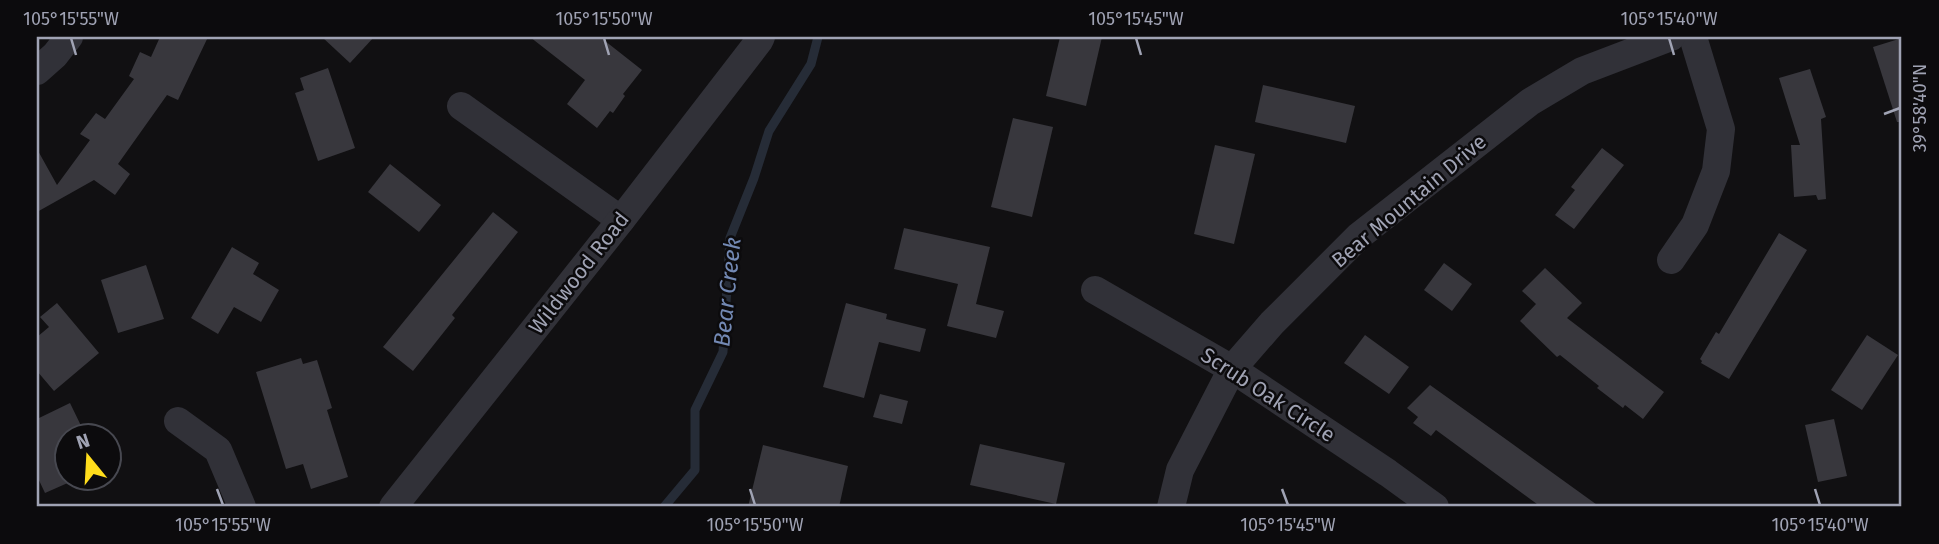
<svg xmlns="http://www.w3.org/2000/svg" width="1939" height="544" font-family="'Fira Sans',sans-serif">
	<style>
		.lines { fill: none; stroke-linecap: round; stroke-linejoin: round }
		.stream { stroke: #262c37; stroke-width: 9 }
		.building { fill: #38373d }
		.minor { stroke: #313138; stroke-width: 28 }
		.ticks { fill: none; stroke: #a0a3b4; stroke-width: 2.5 }
		.labels { text-anchor: middle; dominant-baseline: central; stroke-width: 5; stroke-linejoin: round; paint-order: stroke }
		.street-label { font-size: 21px; fill: #a0a3b4; stroke: #0c0b0d }
		.water-label { font-size: 23px; font-style: italic; fill: #7389b4; stroke: #0c0b0d }
		.neatline { fill: none; stroke: #a0a3b4; stroke-width: 2.5 }
		.ticks-label { font-size: 18px; text-anchor: middle; fill: #a0a3b4 }
	</style>
	<rect width="100%" height="100%" fill="#111012"/>
	<g class="lines">
		<path class="stream" d="M664 507 695 470V410L723 352 730 238 754 178 769 131 811 64 818 37"/>
	</g>
	<g class="building">
		<path d="M160 37H208L178 100 167 95 118 164 130 174 115 195 94 180 37 212V149L57 185 90 140 80 134 96 113 105 119 134 79 129 76 140 52 151 57Z"/>
		<path d="M322 37H374L350 63Z"/>
		<path d="M530 37H600L642 70 623 94 625 96 613 113 610 111 597 128 567 104 585 80Z"/>
		<path d="M1060 37H1102L1086 106 1046 96Z"/>
		<path d="M1902 38V122H1897L1873 47Z"/>
		<path d="M328 68 355 148 318 161 295 93 304 90 300 78Z"/>
		<path d="M1810 69 1826 117 1821 119 1826 199 1818 200 1816 195 1794 197 1791 145H1800L1779 78Z"/>
		<path d="M1263 85 1355 106 1346 143 1255 122Z"/>
		<path d="M1013 118 1053 127 1032 217 991 207Z"/>
		<path d="M1215 145 1255 154 1234 244 1194 234Z"/>
		<path d="M1602 148 1624 165 1574 229 1555 215 1575 190 1571 187Z"/>
		<path d="M390 164 441 205 419 232 368 192Z"/>
		<path d="M493 212 518 232 452 315 455 318 413 371 383 347Z"/>
		<path d="M904 228 990 247 976 304 1004 311 996 338 947 326 958 284 894 269Z"/>
		<path d="M1779 233 1807 250 1729 379 1701 363 1702 361 1700 359 1716 332 1719 334Z"/>
		<path d="M232 247 259 263 253 274 279 290 261 322 234 307 218 334 191 318Z"/>
		<path d="M1444 263 1472 284 1452 311 1424 290Z"/>
		<path d="M146 265 164 319 118 333 101 280Z"/>
		<path d="M1545 268 1582 303 1567 318 1664 392 1643 419 1625 405 1623 408 1597 388 1599 386 1560 355 1557 357 1520 321 1536 304 1522 291Z"/>
		<path d="M57 303 99 353 54 391 37 371V337L49 327 40 317Z"/>
		<path d="M846 303 887 314 886 319 926 329 920 352 879 342 864 398 823 387Z"/>
		<path d="M1365 335 1409 367 1389 394 1344 363Z"/>
		<path d="M1867 335 1898 355 1862 410 1831 390Z"/>
		<path d="M301 358 303 364 317 360 332 408 327 410 348 477 311 489 303 464 286 469 256 372Z"/>
		<path d="M1430 385 1507 440 1600 507H1541L1436 430 1431 436 1413 423 1418 417 1407 408Z"/>
		<path d="M880 394 908 401 902 424 873 417Z"/>
		<path d="M70 403 86 436H66V478H79L45 493 37 476V419Z"/>
		<path d="M1834 419 1847 476 1818 482 1805 425Z"/>
		<path d="M980 444 1065 463 1056 504 970 485Z"/>
		<path d="M763 445 848 466 839 507H748Z"/>
	</g>
	<g class="lines">
		<g class="minor">
			<path d="M37 71 55 55 69 37"/>
			<path d="M461 106 621 220"/>
			<path d="M1671 260 1695 225 1716 171 1721 129 1693 37"/>
			<path d="M1095 290 1232 369 1388 473 1435 507"/>
			<path d="M178 421 218 450 242 507"/>
			<path d="M393 507 621 220 759 41 761 37"/>
			<path d="M1171 507 1180 470 1232 369 1272 323 1359 236 1530 102 1582 71 1671 37"/>
		</g>
	</g>
	<path class="ticks" d="M71 38 76 55M604 38 609 55M1136 38 1141 55M1669 38 1674 55M1884 114 1900 108M217 489 223 505M750 489 755 505M1282 489 1288 505M1815 489 1820 505"/>
	<g class="labels">
		<g class="street-label">
			<text transform="translate(1409 201) rotate(-40)">Bear Mountain Drive</text>
			<text transform="translate(579 273) rotate(-52)">Wildwood Road</text>
			<text transform="translate(1268 395) rotate(33)">Scrub Oak Circle</text>
		</g>
		<g class="water-label">
			<text transform="translate(727 292) rotate(-84)">Bear Creek</text>
		</g>
	</g>
	<rect width="1939" height="544" fill="none" stroke="#0c0b0d" stroke-width="77"/>
	<g transform="translate(88 457) rotate(342)"><circle r="33" fill="#0c0b0d" stroke="#474850" stroke-width="2"/>
	<path d="M0-5L12 26L0 18L-12 26Z" fill="#ffdd1c"/>
	<text y="-10" font-size="19" font-weight="bold" text-anchor="middle" fill="#a0a3b4">N</text>
	</g>
	<rect x="38" y="38" width="1862" height="467" class="neatline"/>
	<g class="ticks-label">
		<text x="71" y="25">105°15'55"W</text>
		<text x="604" y="25">105°15'50"W</text>
		<text x="1136" y="25">105°15'45"W</text>
		<text x="1669" y="25">105°15'40"W</text>
		<text transform="translate(1920 108) rotate(-90)" y="6">39°58'40"N</text>
		<text x="223" y="531">105°15'55"W</text>
		<text x="755" y="531">105°15'50"W</text>
		<text x="1288" y="531">105°15'45"W</text>
		<text x="1820" y="531">105°15'40"W</text>
	</g>
</svg>
